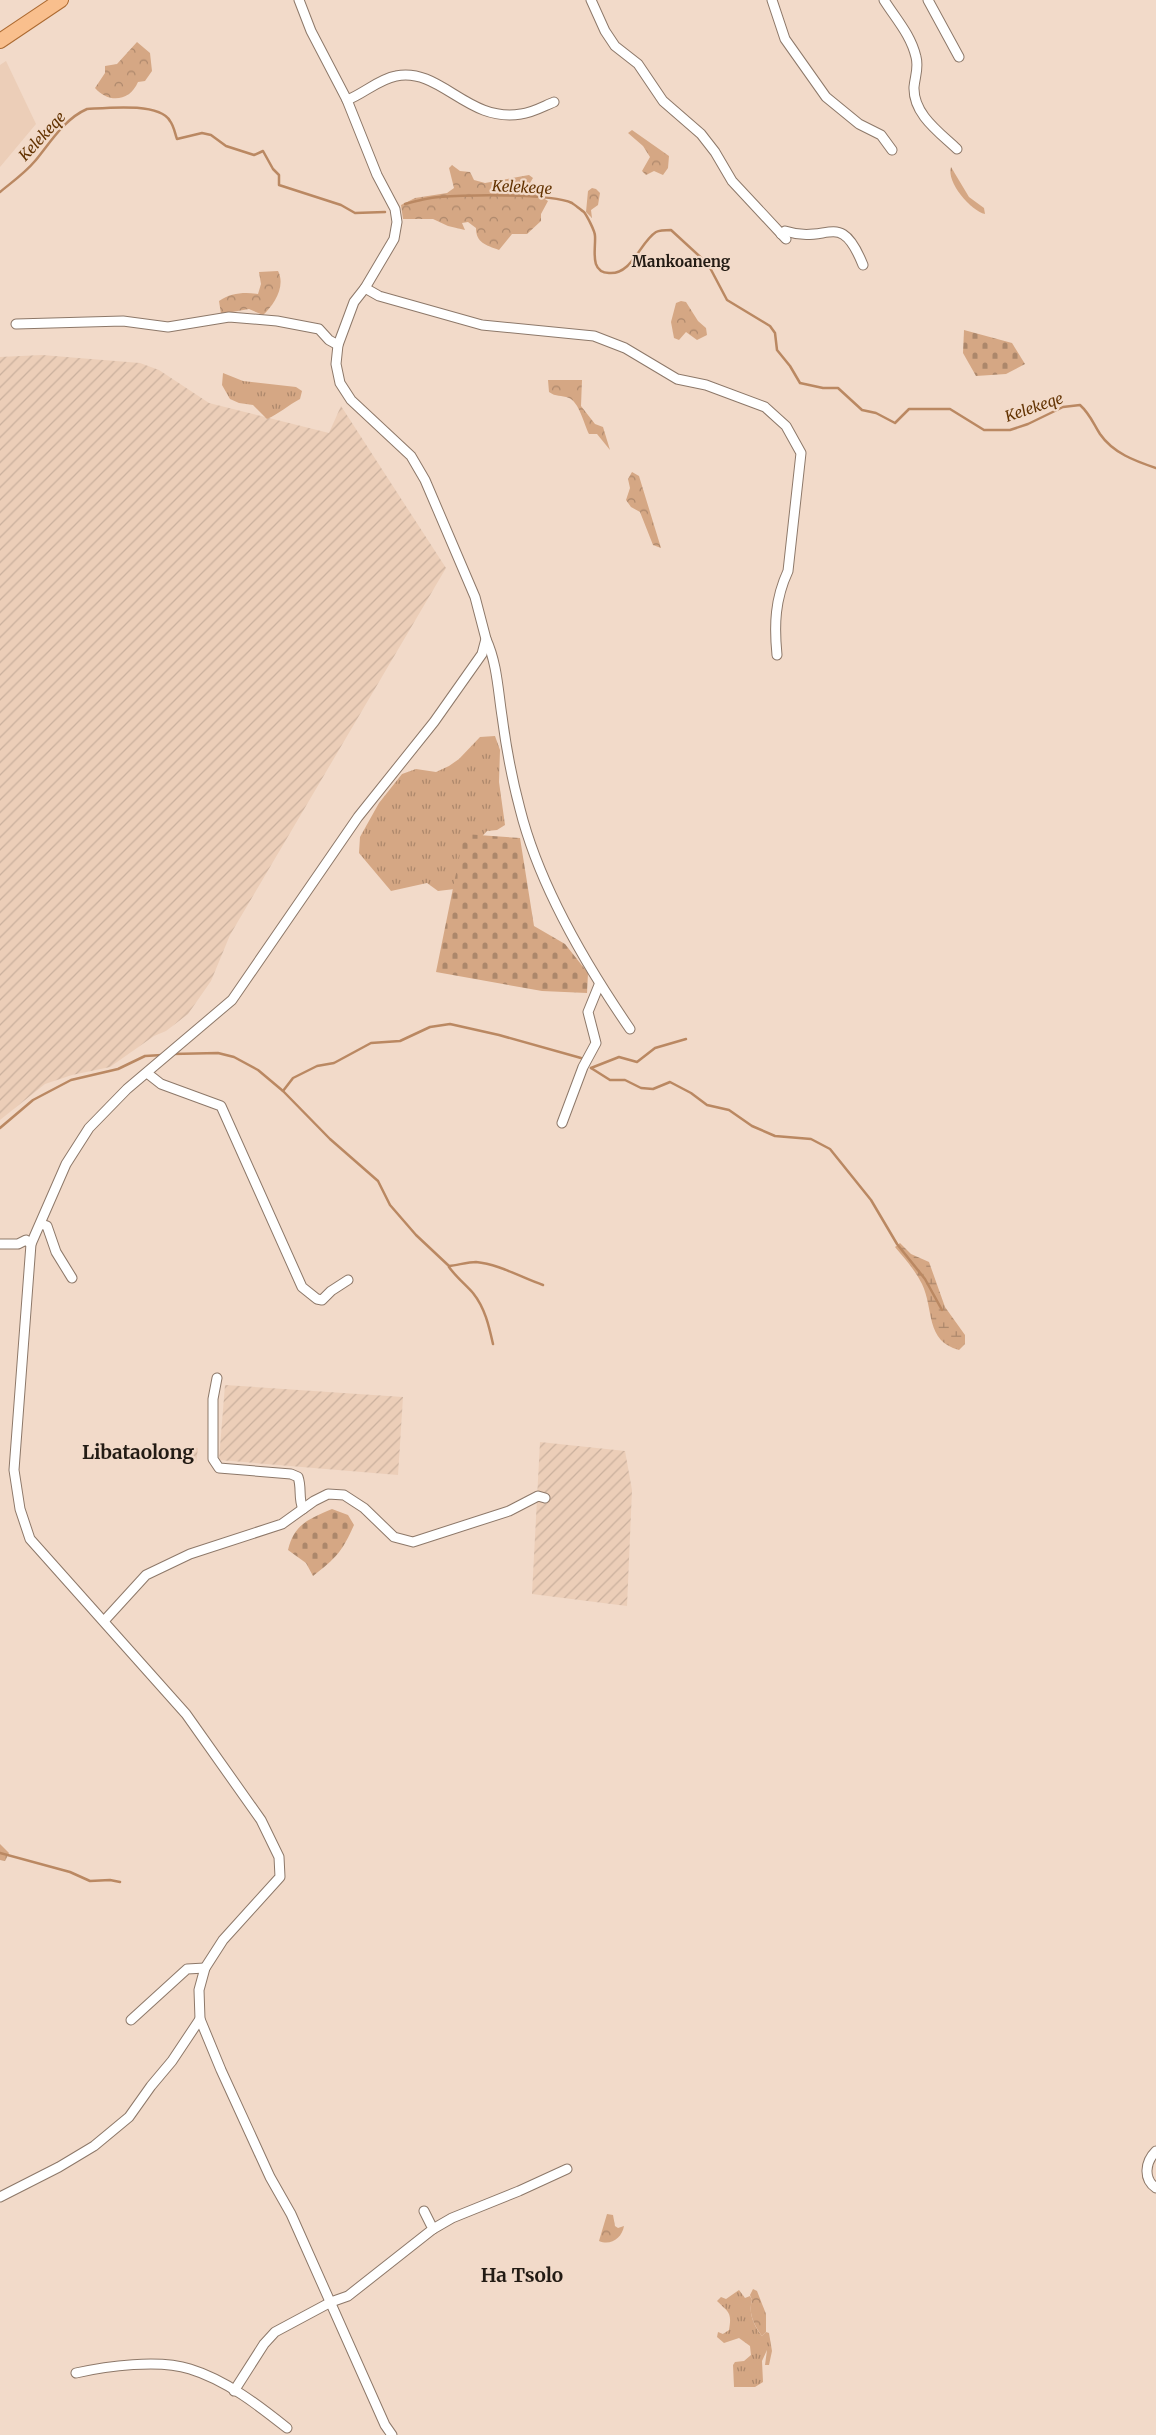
<svg xmlns="http://www.w3.org/2000/svg" width="1156" height="2435" font-family="Merriweather,serif">
	<style>
		.built { fill: #ecceb8 }
		.industrial { fill: url(#industrial-furrows) }
		.grass { fill: url(#grass-tufts) }
		.forest { fill: url(#forest-crowns) }
		.wetland { fill: url(#wetland-marsh) }
		.cemetery { fill: url(#cemetery-stones) }
		.lines { fill: none; stroke-linecap: round; stroke-linejoin: round }
		.stream { stroke: #ba8862; stroke-width: 2.5 }
		.street-casing { stroke: #8d7869; stroke-width: 11 }
		.primary-casing { stroke: #ac6a31; stroke-width: 16 }
		.street { stroke: #fff; stroke-width: 9 }
		.primary { stroke: #f9bf8d; stroke-width: 14 }
		.labels { text-anchor: middle; dominant-baseline: central; stroke-width: 4.5; stroke-linejoin: round; paint-order: stroke }
		.water-label { font-size: 15px; font-style: italic; fill: #633302; stroke: #f2dac9 }
		.neighbourhood-label { font-size: 15px; font-weight: bold; fill: #231b14; stroke: #f2dac9 }
		.district-label { font-size: 19px; font-weight: bold; fill: #231b14; stroke: #f2dac9 }
	</style>
	<defs>
		<pattern id="industrial-furrows" width="10" height="10" patternUnits="userSpaceOnUse" patternTransform="scale(1.25)"><rect width="10" height="10" fill="#ecceb8"/><path d="M-1 1l2-2M0 10L10 0M9 11l2-2" fill="none" stroke="#cab09d"/></pattern>
		<pattern id="grass-tufts" width="24" height="20" patternUnits="userSpaceOnUse" patternTransform="scale(1.25)"><rect width="24" height="20" fill="#d5a784"/><path d="M3 7l-1-3M5 7V3M7 7l1-3M15 17l-1-3M17 17v-4M19 17l1-3" fill="none" stroke="#ac876b"/></pattern>
		<pattern id="forest-crowns" width="20" height="18" patternUnits="userSpaceOnUse" patternTransform="scale(1.25)"><rect width="20" height="18" fill="#d5a784"/><path d="M2 6a3 3 0 1 1 6 0M12 15a3 3 0 1 1 6 0" fill="none" stroke="#ac876b"/></pattern>
		<pattern id="wetland-marsh" width="20" height="14" patternUnits="userSpaceOnUse" patternTransform="scale(1.25)"><rect width="20" height="14" fill="#d5a784"/><path d="M1 5h8M5 5V1M11 12h8M15 12V8" fill="none" stroke="#ac876b"/></pattern>
		<pattern id="cemetery-stones" width="16" height="16" patternUnits="userSpaceOnUse" patternTransform="scale(1.25)"><rect width="16" height="16" fill="#d5a784"/><path d="M2 7V4a2 2 0 0 1 4 0v3zM10 15v-3a2 2 0 0 1 4 0v3z" fill="#ac876b"/></pattern>
	</defs>
	<rect width="100%" height="100%" fill="#f2dac9"/>
	<path class="built" d="M6 61 36 124 0 167V65Z"/>
	<g class="industrial">
		<path d="M42 355 140 363 159 370 209 403 329 433 341 406 446 568 230 935 211 981 188 1014 166 1031 154 1036 110 1067 72 1075 45 1084 0 1120V357Z"/>
		<path d="M225 1385 403 1397 398 1475 219 1460Z"/>
		<path d="M540 1442 625 1451 632 1490 627 1606 532 1594Z"/>
		<path d="M183 1447 198 1448 196 1463 181 1461Z"/>
	</g>
	<g class="grass">
		<path d="M951 167 969 197 984 208 985 214C971 211 946 182 951 167Z"/>
		<path d="M223 373 243 381 296 387 302 391 300 399C288 405 279 414 267 419L253 405 239 403 230 399 222 385Z"/>
		<path d="M495 736 500 750 499 782 505 825 497 830 487 831 478 841 463 888 438 891 427 883 391 891 359 853 360 837 379 803 402 774 416 769 436 772 449 766 459 759 480 737Z"/>
		<path d="M739 2290 745 2298 750 2296 752 2300C748 2313 754 2326 762 2336L766 2332 769 2333 772 2351 769 2365H765L767 2350 762 2361 763 2382 755 2387H734L733 2365 735 2362 744 2361 751 2355 750 2346 739 2338 724 2343 717 2337 718 2332 723 2334 729 2330C732 2312 729 2313 717 2301L721 2297 726 2299Z"/>
	</g>
	<g class="forest">
		<path d="M137 42 150 53 152 71 145 81 138 82C130 101 109 104 95 88L105 73V66L117 64Z"/>
		<path d="M632 130 669 156 668 168 663 175 654 171 646 175 642 171 650 157 643 146 628 133Z"/>
		<path d="M452 165 460 171 470 172 474 180 485 183 529 175 533 178 530 183 535 193 548 201 541 214V221L527 234H512L499 250C486 245 476 243 476 228L468 222 462 223 465 230 448 226 433 219H403L401 205 415 198 447 193 454 188 449 168Z"/>
		<path d="M592 188 596 189 600 193 598 205 591 210 592 218 586 212 588 191Z"/>
		<path d="M278 271C286 286 274 305 263 315L249 309 221 314 219 301C231 293 244 292 258 294L261 284 259 272Z"/>
		<path d="M681 301 686 302 698 321 706 328 707 335 697 340 686 332 679 340 674 338 671 322 676 303Z"/>
		<path d="M548 380H582L581 406 595 424 603 427 610 450 597 434H589C584 424 579 402 569 398 561 395 556 397 549 392Z"/>
		<path d="M632 472 639 476 661 548 653 545 640 512 631 507 626 500 630 488 628 479Z"/>
		<path d="M607 2214 613 2215 615 2226 618 2228 624 2226C622 2238 611 2246 599 2241Z"/>
		<path d="M753 2289 757 2291 766 2314V2332L762 2336C754 2325 748 2313 752 2300L750 2295Z"/>
	</g>
	<g class="wetland">
		<path d="M900 1243 911 1254 929 1262 945 1307 965 1335V1344L959 1350C925 1341 934 1309 922 1284 915 1270 905 1259 895 1247Z"/>
		<path d="M0 1844 9 1853 5 1861 0 1860Z"/>
	</g>
	<g class="cemetery">
		<path d="M964 330 1012 343 1025 364 1006 374 976 376 963 353Z"/>
		<path d="M464 834 520 838 534 926 565 944 588 973 587 993 542 991 436 972Z"/>
		<path d="M332 1509 348 1515 354 1525C342 1552 336 1558 313 1576L306 1563 288 1550C294 1524 309 1519 332 1509Z"/>
	</g>
	<g class="lines">
		<g class="stream">
			<path d="M0 192C12 182 25 173 35 161 50 143 64 119 87 109 106 108 159 102 170 121 174 126 175 134 177 139L202 133 211 135 226 146 254 155 263 151 273 169 279 175V185L341 205 355 213 385 212"/>
			<path d="M405 204C416 201 428 198 439 197 465 195 551 193 572 203 575 205 581 210 584 212 587 216 595 231 595 236 596 249 589 272 609 273 632 275 640 242 656 232 660 230 666 230 671 230L708 264 727 300 770 326 775 333 777 350 790 366 800 383 823 388H838L862 410 876 413 895 423 909 409H950L984 430H1010L1028 424 1063 407 1080 405C1090 414 1093 423 1100 434 1113 453 1135 461 1156 468"/>
			<path d="M172 1054 218 1053 234 1057 258 1070 283 1091 330 1139 378 1181 390 1205 416 1235 449 1266C458 1265 468 1262 476 1262 499 1264 522 1278 543 1285"/>
			<path d="M591 1068 610 1080H625L641 1088 653 1089 670 1082 691 1093 707 1105 729 1110 752 1126 775 1136 811 1139 830 1149 871 1200 897 1244 925 1279 942 1310"/>
			<path d="M591 1068 619 1057 637 1062 655 1048 686 1039"/>
			<path d="M283 1091 293 1078 317 1066 334 1063 371 1043 400 1041 430 1027 450 1024 499 1035 581 1058"/>
			<path d="M0 1128 33 1100 71 1080 118 1069 145 1056 162 1055"/>
			<path d="M449 1267C456 1277 465 1284 473 1293 485 1308 489 1326 493 1344"/>
			<path d="M0 1853 70 1872 90 1881 110 1880 120 1882"/>
		</g>
		<defs>
			<g id="street">
				<path d="M299 0 311 31 347 100 377 175 395 209 397 222 394 239 365 288 354 302 338 345 336 364 340 383 351 400 411 456 425 480 475 597 486 639 482 654 434 722 358 817 232 1000 127 1089 89 1128 66 1164 31 1244 14 1470 20 1509 30 1539 186 1714 261 1820 279 1857 280 1877 223 1940 205 1968 199 1990 200 2019 221 2070 270 2177 291 2214 385 2425 392 2435"/>
				<path d="M591 0 605 31 615 46 638 64 663 101 701 134 715 152 732 181 786 239"/>
				<path d="M772 0 785 39 826 97 859 124 881 135 892 150"/>
				<path d="M884 0C896 19 911 35 916 57 919 68 915 76 914 87 913 114 939 132 957 149"/>
				<path d="M928 0 959 57"/>
				<path d="M347 100C363 94 379 79 396 76 441 67 467 123 521 114 532 113 544 106 554 102"/>
				<path d="M781 234 785 231C829 245 840 208 863 265"/>
				<path d="M365 288 379 296 482 325 594 336 625 348 677 379 706 385 765 407 786 426 801 453 788 571C775 599 774 625 777 655"/>
				<path d="M16 324 123 321 168 327 229 317 277 321 319 329 329 340 338 345"/>
				<path d="M486 639C497 663 498 690 502 716 506 747 512 779 520 809 539 885 586 965 630 1029"/>
				<path d="M147 1073 161 1084 221 1106 302 1287 317 1299 322 1300 331 1291 348 1280"/>
				<path d="M562 1123 583 1067 596 1043 588 1012 599 985"/>
				<path d="M41 1224 47 1226 56 1252 72 1278"/>
				<path d="M0 1244H18L26 1240 31 1244"/>
				<path d="M217 1378 213 1399V1459L219 1468 291 1474 298 1477C302 1488 298 1498 303 1509"/>
				<path d="M104 1621 146 1575 190 1554 282 1524 314 1501 328 1494 344 1495 364 1508 394 1537 413 1542 509 1511 538 1496 545 1498"/>
				<path d="M131 2020 187 1969 205 1968"/>
				<path d="M1156 2151C1145 2162 1143 2179 1156 2188"/>
				<path d="M0 2197 59 2167 94 2146 129 2117 151 2086 172 2061 200 2019"/>
				<path d="M433 2229 452 2218 519 2191 567 2169"/>
				<path d="M76 2373C107 2366 159 2359 190 2369 226 2380 258 2405 287 2428"/>
				<path d="M234 2391 264 2344 275 2332 331 2302 348 2296 433 2229 424 2211"/>
			</g>
			<path id="primary" d="M0 41 61 0"/>
		</defs>
		<use href="#street" class="street-casing"/>
		<use href="#primary" class="primary-casing"/>
		<use href="#street" class="street"/>
		<use href="#primary" class="primary"/>
	</g>
	<g class="labels">
		<g class="water-label">
			<text transform="translate(42 136) rotate(-47)">Kelekeqe</text>
			<text transform="translate(522 187) rotate(3)">Kelekeqe</text>
			<text transform="translate(1034 407) rotate(-19)">Kelekeqe</text>
		</g>
		<g class="neighbourhood-label">
			<text x="681" y="261">Mankoaneng</text>
		</g>
		<g class="district-label">
			<text x="138" y="1452">Libataolong</text>
			<text x="522" y="2275">Ha Tsolo</text>
		</g>
	</g>
</svg>
